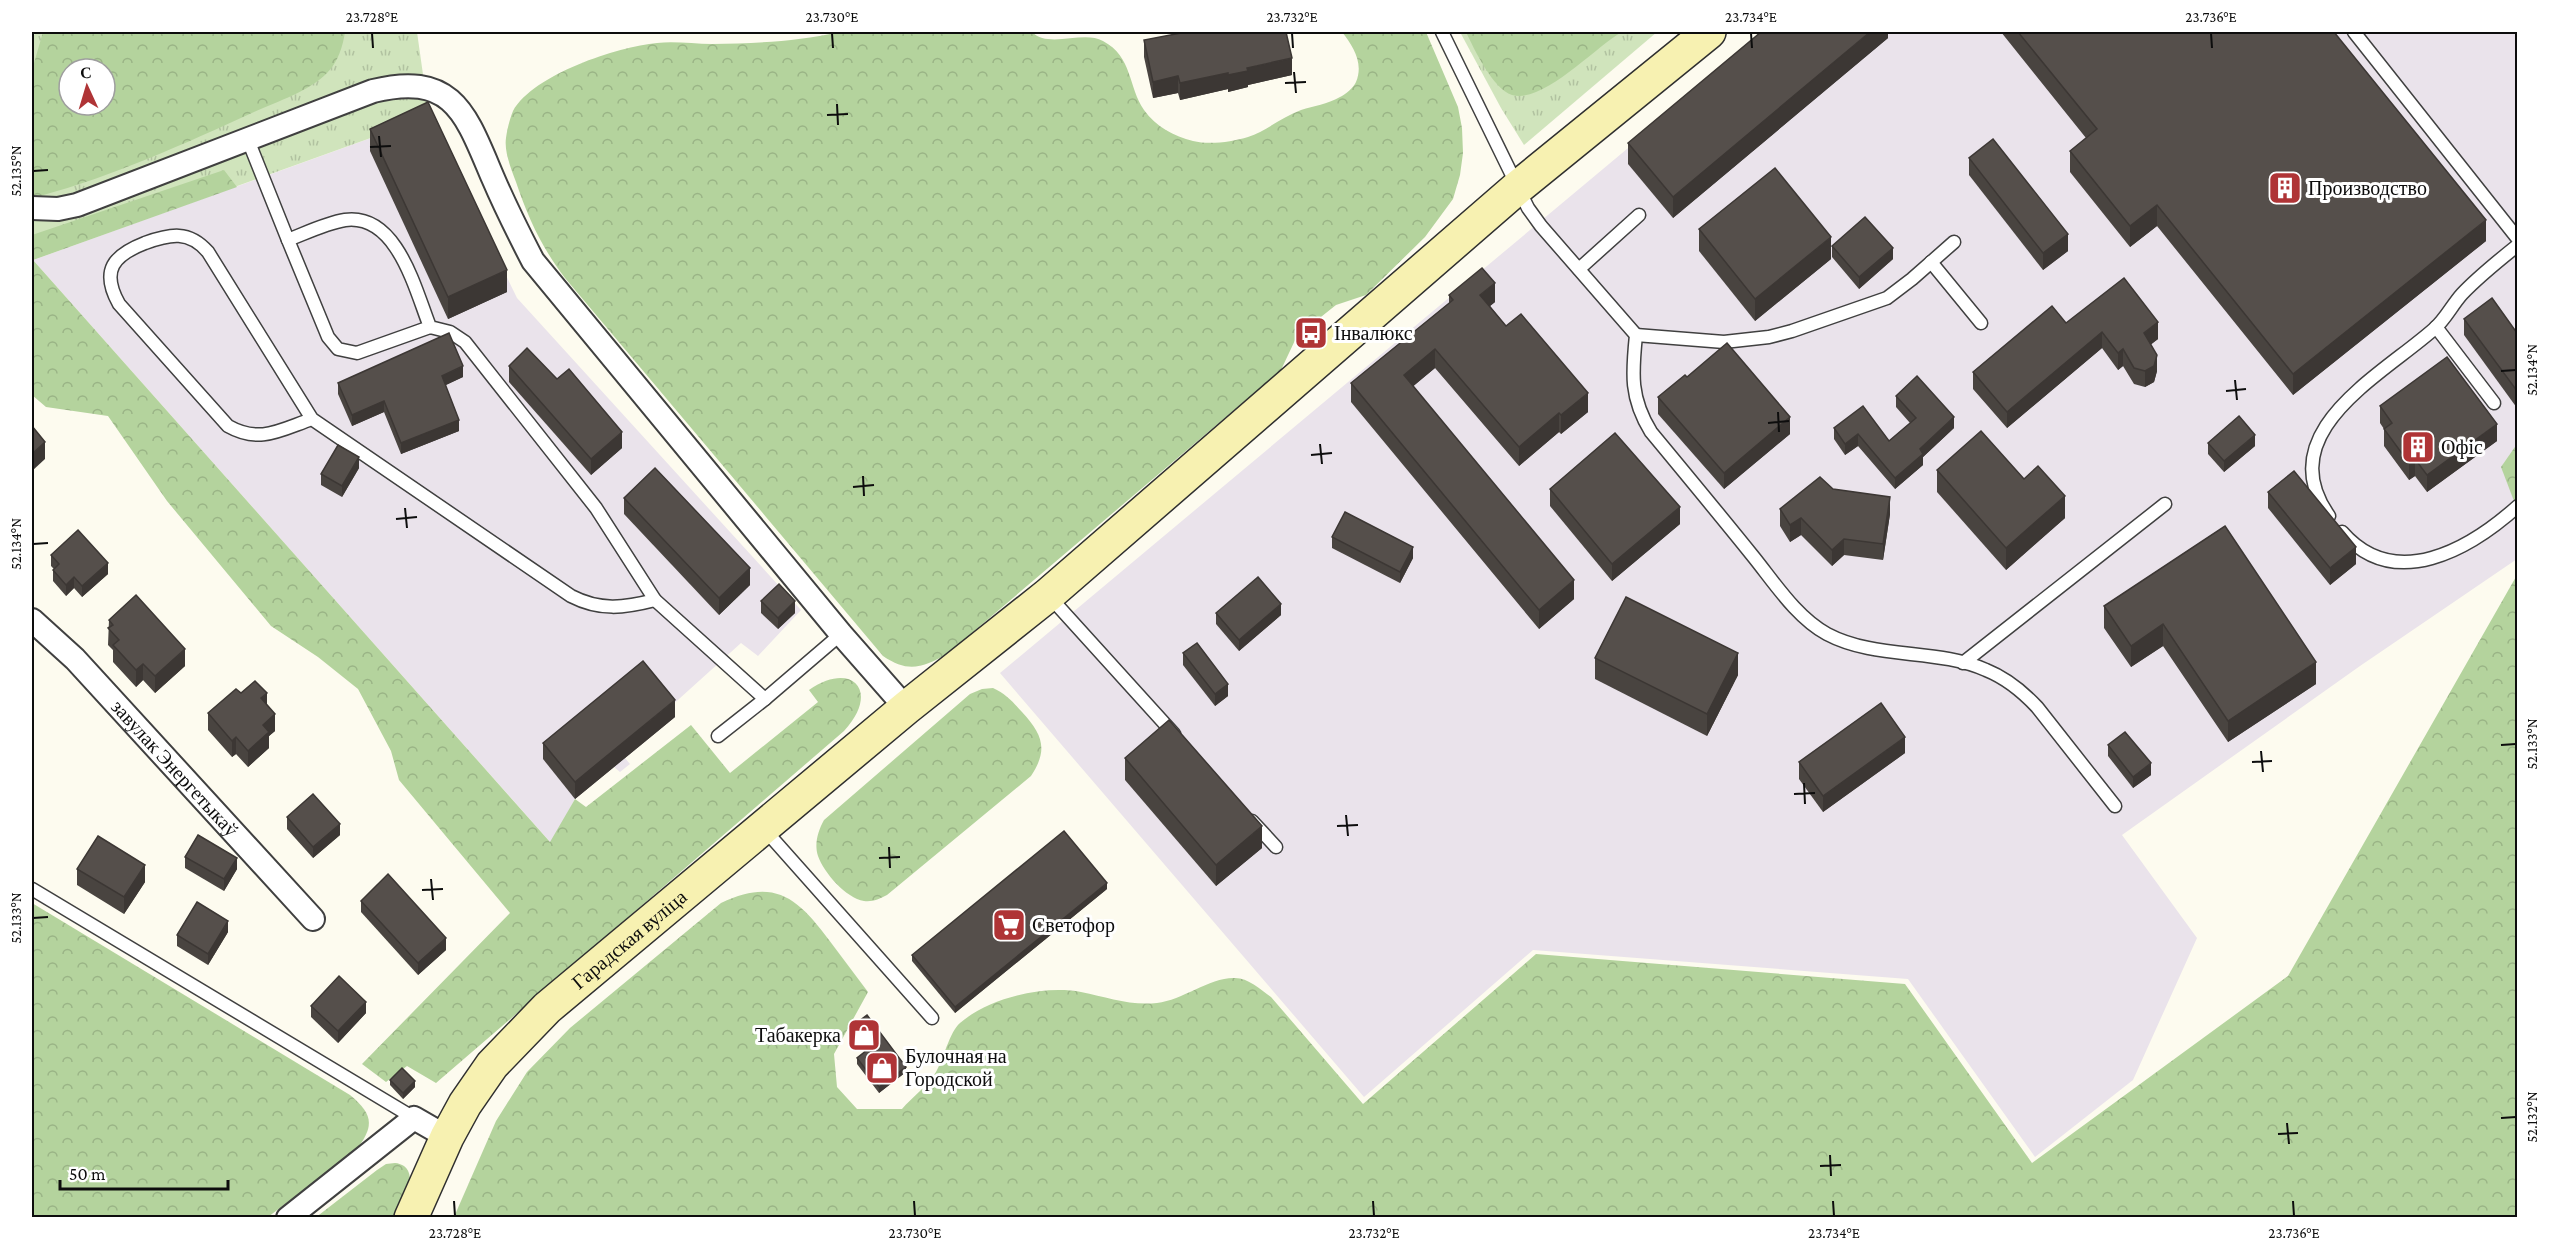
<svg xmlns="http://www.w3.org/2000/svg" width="2549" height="1249" font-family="'Crimson Pro',serif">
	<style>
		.industrial { fill: #eae3eb }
		.grass { fill: url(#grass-tufts); fill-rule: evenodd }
		.forest { fill: url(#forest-crowns); fill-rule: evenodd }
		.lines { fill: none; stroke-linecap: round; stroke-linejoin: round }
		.service-casing { stroke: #404040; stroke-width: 15 }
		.minor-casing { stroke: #404040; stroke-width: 26 }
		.secondary-casing { stroke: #2f2f2f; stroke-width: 36 }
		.service { stroke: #fff; stroke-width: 12 }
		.minor { stroke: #fff; stroke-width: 22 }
		.secondary { stroke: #f7f1b1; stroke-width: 33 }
		.wall { fill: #494440 }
		.shaded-wall { fill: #3c3734 }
		.building { fill: #554f4b; stroke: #3c3734; stroke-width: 1.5 }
		.ticks { fill: none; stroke: #0d0d0d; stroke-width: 2 }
		.labels { text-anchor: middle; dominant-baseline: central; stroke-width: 6; stroke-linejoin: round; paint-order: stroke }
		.poi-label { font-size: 20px; fill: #0d0d0d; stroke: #fff; text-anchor: start }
		.street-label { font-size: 20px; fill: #0d0d0d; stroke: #fff }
		.neatline { fill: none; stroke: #0d0d0d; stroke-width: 2 }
		.ticks-label { font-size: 15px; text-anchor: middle; fill: #0d0d0d }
	</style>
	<defs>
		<pattern id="grass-tufts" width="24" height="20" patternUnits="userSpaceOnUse" patternTransform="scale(1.5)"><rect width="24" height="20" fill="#d0e4bc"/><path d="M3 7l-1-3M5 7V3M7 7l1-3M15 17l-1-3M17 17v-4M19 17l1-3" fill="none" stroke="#b1c2a0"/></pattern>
		<pattern id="forest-crowns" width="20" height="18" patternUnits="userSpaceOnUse" patternTransform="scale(1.5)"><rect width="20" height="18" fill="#b4d39d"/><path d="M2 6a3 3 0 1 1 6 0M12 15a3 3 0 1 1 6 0" fill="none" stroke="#9ab486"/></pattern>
	</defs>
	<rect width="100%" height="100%" fill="#fdfbef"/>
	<g class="industrial">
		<path d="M1767 32H2517V559L2360 666 2122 835 2197 938 2133 1080 2035 1157 1908 979 1533 950 1364 1097 1000 673Z"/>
		<path d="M429 117 517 298 801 610 758 656 741 643 669 708 675 717 625 758 630 764 620 772 614 767 575 799 551 843 33 260Z"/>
	</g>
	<g class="grass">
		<path d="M35 32H417L429 117 32 260V43ZM69 69H105V105H69Z"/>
		<path d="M1460 32H1657L1524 145 1501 108Z"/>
	</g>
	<g class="forest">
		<path d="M43 32H345C343 46 338 62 327 73 308 92 278 101 254 112 184 144 114 176 40 196L32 195V70ZM69 69H105V105H69Z"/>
		<path d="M838 32H1032C1049 49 1083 30 1103 41 1133 57 1128 87 1144 110 1156 127 1174 136 1193 141 1209 145 1232 142 1248 137 1266 131 1282 117 1301 110 1314 106 1327 104 1340 97 1345 95 1354 87 1356 82 1364 63 1353 46 1342 32H1426L1458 107 1462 128 1463 153 1460 175 1453 199 1425 237 1366 295 1336 305 1297 336 1281 370 947 654C922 668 908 673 883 656L565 278C542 248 528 218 516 182 511 168 504 152 506 138 507 130 510 118 513 111 534 74 617 47 657 43 675 41 694 44 712 44 754 43 798 42 838 32Z"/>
		<path d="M1466 32H1622C1595 47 1543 104 1512 95 1493 89 1474 49 1466 32Z"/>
		<path d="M224 170 237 187 33 260 550 842 575 799 586 807 691 725 730 773 818 702 809 690C852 660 881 691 844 731L436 1083 407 1066 386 1082 362 1064 510 913 399 780 391 751 358 689 318 657 271 626 167 501 108 416 46 407 32 395V235Z"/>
		<path d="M2517 444V509L2501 467Z"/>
		<path d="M2517 575V1217H454L496 1121 527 1072 570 1028 721 903C774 878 797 897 829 940 842 957 855 975 868 992L834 1054 837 1087 857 1109H902C912 1097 928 1086 936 1072 943 1060 950 1031 960 1023 989 998 1043 985 1081 992 1107 997 1130 1006 1157 1003 1183 1000 1210 977 1235 978 1248 978 1260 989 1271 997L1363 1104 1536 954 1905 984 2032 1163 2288 976Z"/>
		<path d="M993 688C1006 694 1013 702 1022 712 1042 734 1049 749 1031 776L887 895C879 899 873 902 864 901 846 898 824 873 818 856 814 844 818 831 824 820L970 694 982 689Z"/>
		<path d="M32 903 350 1095C373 1114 375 1126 356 1150L268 1217H32Z"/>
		<path d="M395 1163C422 1166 405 1201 401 1217L315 1218 377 1170 386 1164Z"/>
	</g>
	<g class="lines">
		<defs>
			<g id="service">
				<path d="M1442 32 1528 208 1541 226 1636 335C1632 374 1630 398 1651 432 1685 473 1719 514 1752 555 1774 582 1796 617 1827 634 1876 660 1937 648 1986 670 2006 678 2022 691 2037 707L2115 806"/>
				<path d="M2354 32 2518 239"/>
				<path d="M248 140 288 240"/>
				<path d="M1931 262 1981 323"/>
				<path d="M1579 269 1639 215"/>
				<path d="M430 327C415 289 397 213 345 220 326 223 306 233 288 240L328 337 338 349 357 353 430 327 450 332 465 342 596 508 655 600 765 699 841 634"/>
				<path d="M2436 327 2494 403"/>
				<path d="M1636 335 1724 342 1769 337 1792 331 1887 298 1912 279 1954 242"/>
				<path d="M312 419C280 430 260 444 228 426L119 304C100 270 114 255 145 243 170 234 189 230 208 252L312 419 571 596C600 611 624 608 655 600"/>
				<path d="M2329 516C2270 432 2381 376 2434 329 2445 320 2452 305 2462 294 2479 276 2498 261 2518 245"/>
				<path d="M2342 532C2395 593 2470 549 2518 506"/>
				<path d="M1049 596 1174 734"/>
				<path d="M1963 663 2165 504"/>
				<path d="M718 736 765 699"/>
				<path d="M1252 821 1276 847"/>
				<path d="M764 829 932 1018"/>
				<path d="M32 889 414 1118"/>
			</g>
			<g id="minor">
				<path d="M32 208 58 209 77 205 373 91C454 71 466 115 493 178 505 206 519 234 533 261L841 634 906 708"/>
				<path id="s1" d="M32 620 75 659 313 919"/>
				<path d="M288 1218 414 1118 447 1137"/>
			</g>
			<g id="secondary">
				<path id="s2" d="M411 1218 447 1137 465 1104 492 1065 547 1008 906 708 1048 595 1517 188 1709 32"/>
			</g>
		</defs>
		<use href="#service" class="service-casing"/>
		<use href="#minor" class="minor-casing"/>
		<use href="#secondary" class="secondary-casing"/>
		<use href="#service" class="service"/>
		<use href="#minor" class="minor"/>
		<use href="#secondary" class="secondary"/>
	</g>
	<g class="wall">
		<path d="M1888 32V38L1673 218 1628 164V143Z"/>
		<path d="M2001 32H2334L2486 241 2293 395 2157 226 2130 247 2070 172V151L2086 138Z"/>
		<path d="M1144 40 1292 75 1248 85V87L1228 92V89L1180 100 1178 93 1153 98 1144 57Z"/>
		<path d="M370 129 507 292 448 319 370 151Z"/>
		<path d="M1969 158 2068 251 2043 270 1969 175Z"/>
		<path d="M1699 229 1831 259 1755 321 1699 251Z"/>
		<path d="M1832 246 1893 259 1859 289 1832 257Z"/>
		<path d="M1449 295 1495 302 1490 306 1506 326 1588 412 1561 434 1559 432 1519 466 1435 368 1413 386 1574 599 1539 629 1351 402V383L1449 303Z"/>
		<path d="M2464 319 2517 333V408L2464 335Z"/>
		<path d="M2066 323 2158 339 2151 344 2157 371 2154 382 2145 387 2134 384 2123 366 2118 370 2102 348 2007 428 1973 389V372Z"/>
		<path d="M509 366 622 448 591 475 509 382Z"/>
		<path d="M463 377 445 385 459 431 401 454 384 412 352 426 338 394V383Z"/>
		<path d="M1687 377 1790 434 1724 489 1658 414V397Z"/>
		<path d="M1896 396 1954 428 1923 457V465L1895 489 1858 446 1845 455 1834 439V428L1889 441 1910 423 1896 407Z"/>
		<path d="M2380 406 2497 441 2427 492 2415 476 2409 480 2384 446V429L2380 423Z"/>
		<path d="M2208 443 2255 446 2224 472 2208 454Z"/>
		<path d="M359 468 342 497 321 485V474Z"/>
		<path d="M1937 470 2024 479 2065 518 2006 570 1937 492Z"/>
		<path d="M1550 489 1680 524 1612 581 1550 506Z"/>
		<path d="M1833 489 1890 514 1883 560 1844 555 1832 566 1801 535 1790 542 1780 526V509Z"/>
		<path d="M2268 492 2356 564 2330 585 2268 508Z"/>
		<path d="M624 498 750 585 719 615 624 514Z"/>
		<path d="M2225 526 2316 684 2228 742 2163 646 2131 667 2104 628V606Z"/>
		<path d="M1332 537 1413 558 1400 583 1332 548Z"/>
		<path d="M51 555 108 574 82 597 74 588 66 596 53 581V570L54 569 51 566Z"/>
		<path d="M761 601 795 613 778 629 761 613Z"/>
		<path d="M1216 613 1281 615 1239 651 1216 624Z"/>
		<path d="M109 620 185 666 155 693 143 680 136 687 113 662V650L108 645Z"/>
		<path d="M1183 653 1228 696 1215 706 1183 665Z"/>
		<path d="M1595 658 1738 675 1707 736 1595 679Z"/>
		<path d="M241 693 267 705 275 731 269 736V748L248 767 236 754 232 757 208 730V713Z"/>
		<path d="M675 717 575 799 543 759V743Z"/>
		<path d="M2108 745 2151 775 2133 788 2108 756Z"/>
		<path d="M1905 753 1823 812 1799 779V762Z"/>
		<path d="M1125 758 1262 848 1216 886 1125 780Z"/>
		<path d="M287 817 340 835 313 858 287 829Z"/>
		<path d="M185 857 237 869 224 891 185 868Z"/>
		<path d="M77 869 145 882 124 914 77 885Z"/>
		<path d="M1107 889 955 1013 912 961V955Z"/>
		<path d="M361 901 446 950 418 975 361 912Z"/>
		<path d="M228 932 208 965 177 946V935Z"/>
		<path d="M311 1006 366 1013 338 1043 311 1017Z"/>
		<path d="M850 1028 906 1072 879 1093 857 1064V1058L865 1053 850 1033Z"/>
		<path d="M390 1080 415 1087 403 1099 390 1085Z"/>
	</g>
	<g class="shaded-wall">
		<path d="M1870 32H1888V38L1673 218V197Z"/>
		<path d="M1292 58V75L1248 85V87L1228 92V75L1247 68Z"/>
		<path d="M1228 73V89L1180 100V83Z"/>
		<path d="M1178 76V93L1153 98V82Z"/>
		<path d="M2157 205V226L2130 247V226Z"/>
		<path d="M2486 220V241L2293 395V374Z"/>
		<path d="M2068 234V251L2043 270V253Z"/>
		<path d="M1831 237V259L1755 321V299Z"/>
		<path d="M1893 248V259L1859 289V277Z"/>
		<path d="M507 270V292L448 319V297Z"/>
		<path d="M1495 283V302L1480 314V295Z"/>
		<path d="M2158 322V339L2144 350V333Z"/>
		<path d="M2102 332V348L2007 428V412Z"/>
		<path d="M1435 349V368L1404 394V375Z"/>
		<path d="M2123 349V366L2118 370V353Z"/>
		<path d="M2157 355V371L2154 382 2145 387V371Z"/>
		<path d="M463 366V377L442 387V376Z"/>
		<path d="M1588 393V412L1561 434V415Z"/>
		<path d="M384 401V412L352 426V415Z"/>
		<path d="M1559 413V432L1519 466V447Z"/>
		<path d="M1790 417V434L1724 489V473Z"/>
		<path d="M1954 417V428L1923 457V465L1895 489V478L1920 449Z"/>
		<path d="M459 420V431L401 454V443Z"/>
		<path d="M2497 424V441L2427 492V475Z"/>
		<path d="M622 432V448L591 475V459Z"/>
		<path d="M1858 434V446L1845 455V444Z"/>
		<path d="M2255 435V446L2224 472V461Z"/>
		<path d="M45 442V459L32 471V454Z"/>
		<path d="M359 457V468L342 497V486Z"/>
		<path d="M2415 459V476L2409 480V463Z"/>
		<path d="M2065 496V518L2006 570V548Z"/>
		<path d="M1890 497V514L1883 560V544Z"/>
		<path d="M1680 507V524L1612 581V564Z"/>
		<path d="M1801 518V535L1790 542V525Z"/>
		<path d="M1844 539V555L1832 566V550Z"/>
		<path d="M1413 547V558L1400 583V572Z"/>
		<path d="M2356 547V564L2330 585V568Z"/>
		<path d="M108 563V574L82 597V586Z"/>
		<path d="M750 568V585L719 615V598Z"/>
		<path d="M74 577V588L66 596V585Z"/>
		<path d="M1574 580V599L1539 629V610Z"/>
		<path d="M795 601V613L778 629V618Z"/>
		<path d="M1281 604V615L1239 651V640Z"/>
		<path d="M2163 624V646L2131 667V646Z"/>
		<path d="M185 649V666L155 693V676Z"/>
		<path d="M1738 653V675L1707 736V714Z"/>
		<path d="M2316 662V684L2228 742V721Z"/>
		<path d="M143 664V680L136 687V670Z"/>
		<path d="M1228 684V696L1215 706V694Z"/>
		<path d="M267 693V710L261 698Z"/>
		<path d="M675 700V717L575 799V782Z"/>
		<path d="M275 714V731L269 736V748L248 767V751L263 725Z"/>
		<path d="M236 737V754L232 757V741Z"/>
		<path d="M1905 737V753L1823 812V796Z"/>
		<path d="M2151 763V775L2133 788V777Z"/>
		<path d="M340 824V835L313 858V847Z"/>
		<path d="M1262 826V848L1216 886V865Z"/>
		<path d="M237 858V869L224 891V879Z"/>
		<path d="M145 865V882L124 914V897Z"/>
		<path d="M1107 883V889L955 1013V1007Z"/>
		<path d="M228 921V932L208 965V954Z"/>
		<path d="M446 938V950L418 975V963Z"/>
		<path d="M366 1002V1013L338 1043V1031Z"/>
		<path d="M906 1067V1072L879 1093V1087Z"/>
		<path d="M415 1081V1087L403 1099V1093Z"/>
	</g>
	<g class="building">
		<path d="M1186 32H1286L1292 58 1247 68 1248 71 1228 75V73L1180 83 1178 76 1153 82 1144 40Z"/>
		<path d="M1761 32H1870L1673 197 1628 143Z"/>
		<path d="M2018 32H2334L2486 220 2293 374 2157 205 2130 226 2070 151 2097 129Z"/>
		<path d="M428 102 507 270 448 297 370 129Z"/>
		<path d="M1993 139 2068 234 2043 253 1969 158Z"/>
		<path d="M1775 168 1831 237 1755 299 1699 229Z"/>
		<path d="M1865 217 1893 248 1859 277 1832 246Z"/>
		<path d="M1482 268 1495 283 1480 295 1506 326 1521 314 1588 393 1561 415 1559 413 1519 447 1435 349 1404 375 1574 580 1539 610 1351 383 1453 300 1449 295Z"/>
		<path d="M2124 278 2158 322 2144 333 2157 355 2154 366 2145 371 2134 368 2123 349 2118 353 2102 332 2007 412 1973 372 2052 306 2066 323Z"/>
		<path d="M2492 298 2517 333V391L2464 319Z"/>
		<path d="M449 333 463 366 442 376 459 420 401 443 384 401 352 415 338 383Z"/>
		<path d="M1727 343 1790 417 1724 473 1658 397 1685 375 1687 377Z"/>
		<path d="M527 348 557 379 569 369 622 432 591 459 509 366Z"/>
		<path d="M2447 357 2497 424 2427 475 2415 459 2409 463 2384 429 2392 423 2380 406Z"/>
		<path d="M1917 376 1954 417 1920 449 1923 454 1895 478 1858 434 1845 444 1834 428 1863 406 1889 441 1916 418 1896 396Z"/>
		<path d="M2239 416 2255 435 2224 461 2208 443Z"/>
		<path d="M32 426 45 442 32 454Z"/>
		<path d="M1981 431 2024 479 2038 466 2065 496 2006 548 1937 470Z"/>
		<path d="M1615 433 1680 507 1612 564 1550 489Z"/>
		<path d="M338 445 359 457 342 486 321 474Z"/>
		<path d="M655 468 750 568 719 598 624 498Z"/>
		<path d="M2294 471 2356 547 2330 568 2268 492Z"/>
		<path d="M1820 477 1833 489 1890 497 1883 544 1844 539 1832 550 1801 518 1790 525 1780 509Z"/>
		<path d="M1345 512 1413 547 1400 572 1332 537Z"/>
		<path d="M2225 526 2316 662 2228 721 2163 624 2131 646 2104 606Z"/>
		<path d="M78 530 108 563 82 586 74 577 66 585 53 570 59 564 51 555Z"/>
		<path d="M1258 577 1281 604 1239 640 1216 613Z"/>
		<path d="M779 584 795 601 778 618 761 601Z"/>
		<path d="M136 595 185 649 155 676 143 664 136 670 113 645 119 640 108 628 113 625 109 620Z"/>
		<path d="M1626 597 1738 653 1707 714 1595 658Z"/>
		<path d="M1197 643 1228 684 1215 694 1183 653Z"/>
		<path d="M643 661 675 700 575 782 543 743Z"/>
		<path d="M255 681 267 693 261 698 275 714 263 725 269 732 248 751 236 737 232 741 208 713 236 689 241 693Z"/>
		<path d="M1881 703 1905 737 1823 796 1799 762Z"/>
		<path d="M1169 720 1262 826 1216 865 1125 758Z"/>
		<path d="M2125 732 2151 763 2133 777 2108 745Z"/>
		<path d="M313 794 340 824 313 847 287 817Z"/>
		<path d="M1064 831 1107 883 955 1007 912 955Z"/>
		<path d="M198 835 237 858 224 879 185 857Z"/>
		<path d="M98 836 145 865 124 897 77 869Z"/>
		<path d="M388 874 446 938 418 963 361 901Z"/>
		<path d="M197 902 228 921 208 954 177 935Z"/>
		<path d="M339 976 366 1002 338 1031 311 1006Z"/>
		<path d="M867 1015 906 1067 879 1087 857 1058 867 1050 850 1028Z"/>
		<path d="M402 1068 415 1081 403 1093 390 1080Z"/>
	</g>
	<path class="ticks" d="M372 33 373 48M832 33 833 48M1292 33 1293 48M1751 33 1752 48M2211 33 2212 48M1294 72 1296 93M1285 83 1306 82M837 104 838 125M827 115 848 114M379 136 381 157M370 147 391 146M33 171 48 170M2501 371 2516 370M2235 380 2237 400M2226 391 2246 389M1778 412 1779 432M1768 423 1789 421M1320 444 1322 464M1311 455 1332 453M863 476 864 496M853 487 874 485M405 508 407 528M396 519 417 517M33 544 48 543M2501 745 2516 744M2261 751 2263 772M2252 762 2272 761M1804 783 1805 804M1794 794 1815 793M1346 815 1348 836M1337 826 1358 825M889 847 890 868M879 858 900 857M431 879 433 900M422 890 443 889M33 918 48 917M2501 1118 2516 1117M2287 1123 2289 1144M2278 1134 2298 1133M1830 1155 1831 1176M1820 1166 1841 1165M454 1201 455 1216M914 1201 915 1216M1373 1201 1374 1216M1833 1201 1834 1216M2293 1201 2294 1216"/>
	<defs>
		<symbol id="building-square" viewBox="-11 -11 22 22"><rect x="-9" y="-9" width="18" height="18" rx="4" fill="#af3436" stroke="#fff"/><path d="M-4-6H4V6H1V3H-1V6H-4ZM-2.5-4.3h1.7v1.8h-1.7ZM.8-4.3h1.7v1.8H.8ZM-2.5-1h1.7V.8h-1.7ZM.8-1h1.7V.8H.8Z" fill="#fff"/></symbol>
		<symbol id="bus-square" viewBox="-11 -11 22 22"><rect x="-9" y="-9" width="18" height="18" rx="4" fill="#af3436" stroke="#fff"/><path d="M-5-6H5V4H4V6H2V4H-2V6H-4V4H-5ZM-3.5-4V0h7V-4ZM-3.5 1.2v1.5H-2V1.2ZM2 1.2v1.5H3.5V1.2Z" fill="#fff"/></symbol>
		<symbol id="supermarket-square" viewBox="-11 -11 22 22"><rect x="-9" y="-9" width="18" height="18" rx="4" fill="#af3436" stroke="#fff"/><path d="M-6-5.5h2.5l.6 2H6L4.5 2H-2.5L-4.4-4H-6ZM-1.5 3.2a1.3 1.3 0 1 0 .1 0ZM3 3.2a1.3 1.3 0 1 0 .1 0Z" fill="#fff"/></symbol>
		<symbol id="shop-square" viewBox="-11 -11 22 22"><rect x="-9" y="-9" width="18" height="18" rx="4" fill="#af3436" stroke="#fff"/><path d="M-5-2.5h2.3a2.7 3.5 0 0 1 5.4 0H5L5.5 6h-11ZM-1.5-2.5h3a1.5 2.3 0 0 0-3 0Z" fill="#fff"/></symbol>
	</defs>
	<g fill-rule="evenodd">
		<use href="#building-square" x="2266" y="169" width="38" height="38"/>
		<use href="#bus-square" x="1292" y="314" width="38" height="38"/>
		<use href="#building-square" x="2399" y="428" width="38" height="38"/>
		<use href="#supermarket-square" x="990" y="906" width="38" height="38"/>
		<use href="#shop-square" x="845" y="1016" width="38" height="38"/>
		<use href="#shop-square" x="863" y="1049" width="38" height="38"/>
	</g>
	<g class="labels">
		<g class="poi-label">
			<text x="2308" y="188">Производство</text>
			<text x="1334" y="333">Інвалюкс</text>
			<text x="2441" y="447">Офіс</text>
			<text x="1032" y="925">Светофор</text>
			<text x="841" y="1035" text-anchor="end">Табакерка</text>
			<text x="905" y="1056">Булочная на<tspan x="905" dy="23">Городской</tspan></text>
		</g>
		<g class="street-label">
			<text stroke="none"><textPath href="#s1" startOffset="206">завулак Энергетыкаў</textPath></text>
			<text stroke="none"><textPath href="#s2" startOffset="360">Гарадская вуліца</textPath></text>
		</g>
	</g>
	<rect width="2549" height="1249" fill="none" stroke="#ffffff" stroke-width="66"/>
	<g transform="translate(87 87) rotate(356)"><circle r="28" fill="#ffffff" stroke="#9e9e9e" stroke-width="1.5"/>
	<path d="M0-4.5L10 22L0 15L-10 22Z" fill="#af3436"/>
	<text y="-9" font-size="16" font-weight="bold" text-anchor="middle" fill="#0d0d0d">С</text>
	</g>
	<path d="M60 1180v9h168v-9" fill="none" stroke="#0d0d0d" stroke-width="3"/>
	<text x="69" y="1180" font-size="18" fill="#0d0d0d" stroke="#ffffff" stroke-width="4.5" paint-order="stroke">50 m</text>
	<rect x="33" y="33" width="2483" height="1183" class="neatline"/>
	<g class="ticks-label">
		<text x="372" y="22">23.728°E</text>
		<text x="832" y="22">23.730°E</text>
		<text x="1292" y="22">23.732°E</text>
		<text x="1751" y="22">23.734°E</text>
		<text x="2211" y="22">23.736°E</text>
		<text transform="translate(16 171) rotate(-90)" y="5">52.135°N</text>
		<text transform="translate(2532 370) rotate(-90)" y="5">52.134°N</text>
		<text transform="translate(16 544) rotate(-90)" y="5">52.134°N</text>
		<text transform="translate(2532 744) rotate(-90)" y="5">52.133°N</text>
		<text transform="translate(16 918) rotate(-90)" y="5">52.133°N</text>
		<text transform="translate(2532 1117) rotate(-90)" y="5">52.132°N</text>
		<text x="455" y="1238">23.728°E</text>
		<text x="915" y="1238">23.730°E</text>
		<text x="1374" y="1238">23.732°E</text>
		<text x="1834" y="1238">23.734°E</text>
		<text x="2294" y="1238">23.736°E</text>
	</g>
</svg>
